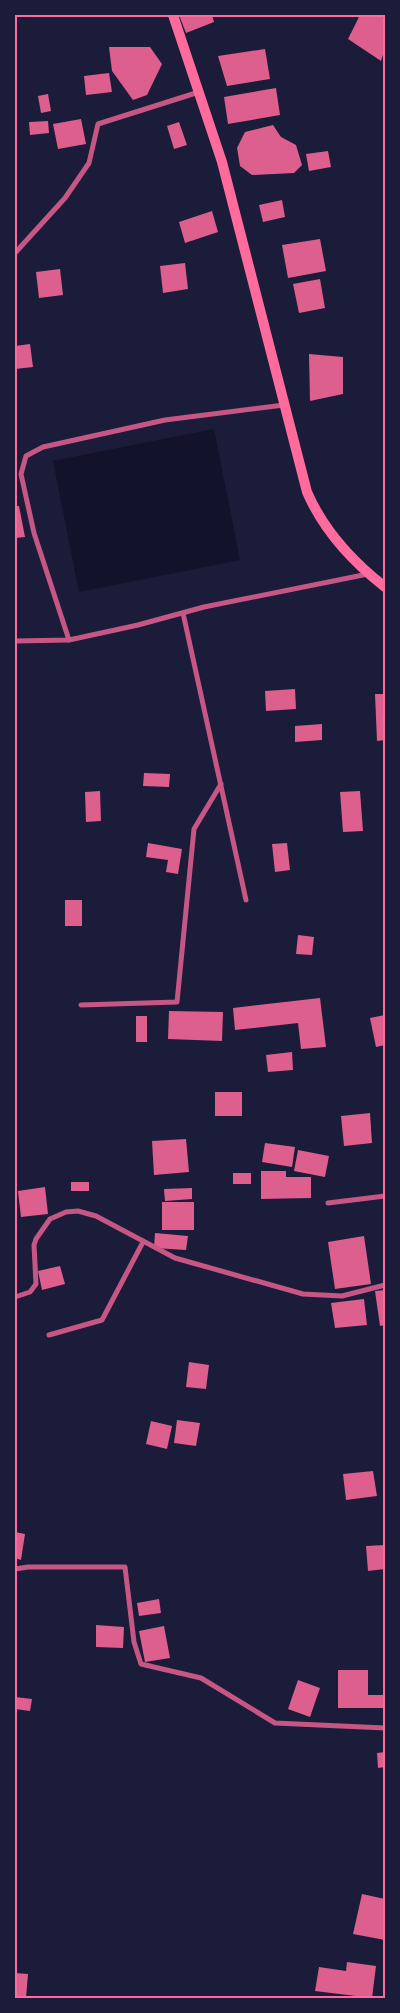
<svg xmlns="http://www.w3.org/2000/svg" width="400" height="2013" font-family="'Roboto Condensed',sans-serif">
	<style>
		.water { fill: #12122b }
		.building { fill: #dd5f8e }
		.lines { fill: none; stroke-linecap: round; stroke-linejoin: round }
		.minor { stroke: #c65784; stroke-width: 5 }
		.secondary { stroke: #ff6b9d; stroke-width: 10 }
		.neatline { fill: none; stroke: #ff6b9d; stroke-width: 2 }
	</style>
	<rect width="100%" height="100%" fill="#1b1b3a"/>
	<path class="water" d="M214 429 240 560 79 592 53 461Z"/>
	<g class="building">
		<path d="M179 15H212L214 22 186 33Z"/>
		<path d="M360 15H385V48L381 61 348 39Z"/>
		<path d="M109 47H150L162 64 147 95 133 100 112 71Z"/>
		<path d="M265 49 270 79 227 86 218 56Z"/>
		<path d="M109 73 112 92 86 95 84 76Z"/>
		<path d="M276 88 280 115 228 124 224 97Z"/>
		<path d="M48 94 51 111 41 113 38 96Z"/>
		<path d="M81 119 86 144 58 149 53 124Z"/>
		<path d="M48 121 49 133 30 135 29 122Z"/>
		<path d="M179 122 187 145 174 149 167 126Z"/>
		<path d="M273 125 281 137 296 145 302 165 294 173 252 175 240 166 237 148 245 132Z"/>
		<path d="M328 151 331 167 309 171 306 154Z"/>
		<path d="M282 200 285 217 263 222 259 205Z"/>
		<path d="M212 211 218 232 185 243 179 222Z"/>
		<path d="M320 239 326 271 288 278 282 245Z"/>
		<path d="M185 263 188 289 163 293 160 266Z"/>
		<path d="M60 269 63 295 39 298 36 272Z"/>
		<path d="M320 279 325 308 299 313 293 284Z"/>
		<path d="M30 344 33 367 15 369V346Z"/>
		<path d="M309 354 343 357V394L310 401Z"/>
		<path d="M15 506H19L25 537 15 538Z"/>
		<path d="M295 689 296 709 266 711 265 691Z"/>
		<path d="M375 694H385V740L377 741Z"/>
		<path d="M322 724V740L295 742V726Z"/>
		<path d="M144 773 170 774 169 787 143 786Z"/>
		<path d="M100 791 101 821 86 822 85 792Z"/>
		<path d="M360 791 363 831 343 832 340 792Z"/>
		<path d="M148 843 182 849 178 874 166 872 168 860 146 857Z"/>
		<path d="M287 843 290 870 275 872 272 844Z"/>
		<rect x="65" y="900" width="17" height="26"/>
		<path d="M298 935 314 937 312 955 296 954Z"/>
		<path d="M320 998 326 1047 301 1049 298 1023 235 1030 233 1008Z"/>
		<path d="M169 1011 223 1012 222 1041 168 1039Z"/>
		<path d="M385 1015V1045L376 1047 370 1018Z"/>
		<rect x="136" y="1016" width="11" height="26"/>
		<path d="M292 1052 293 1070 268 1072 266 1055Z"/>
		<rect x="215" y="1092" width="27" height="24"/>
		<path d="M370 1113 372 1143 344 1146 341 1116Z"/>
		<path d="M186 1139 189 1172 154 1175 152 1141Z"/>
		<path d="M265 1143 295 1147 292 1167 262 1162Z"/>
		<path d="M298 1150 329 1156 325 1177 294 1171Z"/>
		<path d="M261 1171H286V1177H311V1198L261 1199Z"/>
		<rect x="233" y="1173" width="18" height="11"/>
		<rect x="71" y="1182" width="18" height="9"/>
		<path d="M45 1187 48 1214 21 1217 18 1191Z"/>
		<path d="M192 1188V1199L165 1201 164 1189Z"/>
		<rect x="162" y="1202" width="32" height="28"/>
		<path d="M155 1233 188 1236 186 1250 154 1248Z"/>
		<path d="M364 1236 371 1284 335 1289 328 1242Z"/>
		<path d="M60 1266 65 1284 42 1290 38 1271Z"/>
		<path d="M385 1290V1325L380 1326 375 1291Z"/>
		<path d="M364 1299 367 1325 335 1328 331 1303Z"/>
		<path d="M189 1362 209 1365 206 1389 186 1387Z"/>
		<path d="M177 1420 200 1423 196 1446 174 1443Z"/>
		<path d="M151 1421 172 1426 167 1449 146 1444Z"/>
		<path d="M373 1471 377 1496 346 1500 343 1474Z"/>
		<path d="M15 1532 25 1534 21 1560 15 1558Z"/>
		<path d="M385 1545V1569L368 1571 366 1546Z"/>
		<path d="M159 1599 161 1613 139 1616 137 1603Z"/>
		<path d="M96 1625 124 1627 123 1648 96 1647Z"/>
		<path d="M164 1626 170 1658 145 1662 139 1631Z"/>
		<path d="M338 1670H368V1695H385V1708H338Z"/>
		<path d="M298 1680 320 1688 310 1717 288 1709Z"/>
		<path d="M15 1697 32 1699 30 1711 15 1709Z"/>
		<path d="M385 1752V1767L378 1768 377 1753Z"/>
		<path d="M362 1894 385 1899V1940L353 1934Z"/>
		<path d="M347 1962 376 1966 372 1998 315 1991 319 1967 346 1971Z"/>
		<path d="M15 1973 28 1974 26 1998H15Z"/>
	</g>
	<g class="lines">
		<g class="minor">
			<path d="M15 253 65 198 89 163 98 124 199 92"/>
			<path d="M183 613 246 900"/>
			<path d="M69 640 34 533 21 474 26 456 43 447 165 420 284 405"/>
			<path d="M15 641 69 640 138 625 204 607 368 574"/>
			<path d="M81 1005 177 1002 194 829 221 784"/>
			<path d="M328 1203 385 1196"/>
			<path d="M15 1297 30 1292 36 1284 34 1245 36 1239 50 1219 66 1212 78 1211 96 1216 175 1258 303 1294 342 1296 385 1285"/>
			<path d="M49 1335 102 1320 143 1242"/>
			<path d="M15 1569 28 1567H125L134 1642 141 1664 201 1678 275 1723 385 1728"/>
		</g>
		<path class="secondary" d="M173 15 222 162 307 492C323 529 353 562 385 587"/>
	</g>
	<rect width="400" height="2013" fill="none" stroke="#1b1b3a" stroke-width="32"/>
	<rect x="16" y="16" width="368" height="1981" class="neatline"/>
</svg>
